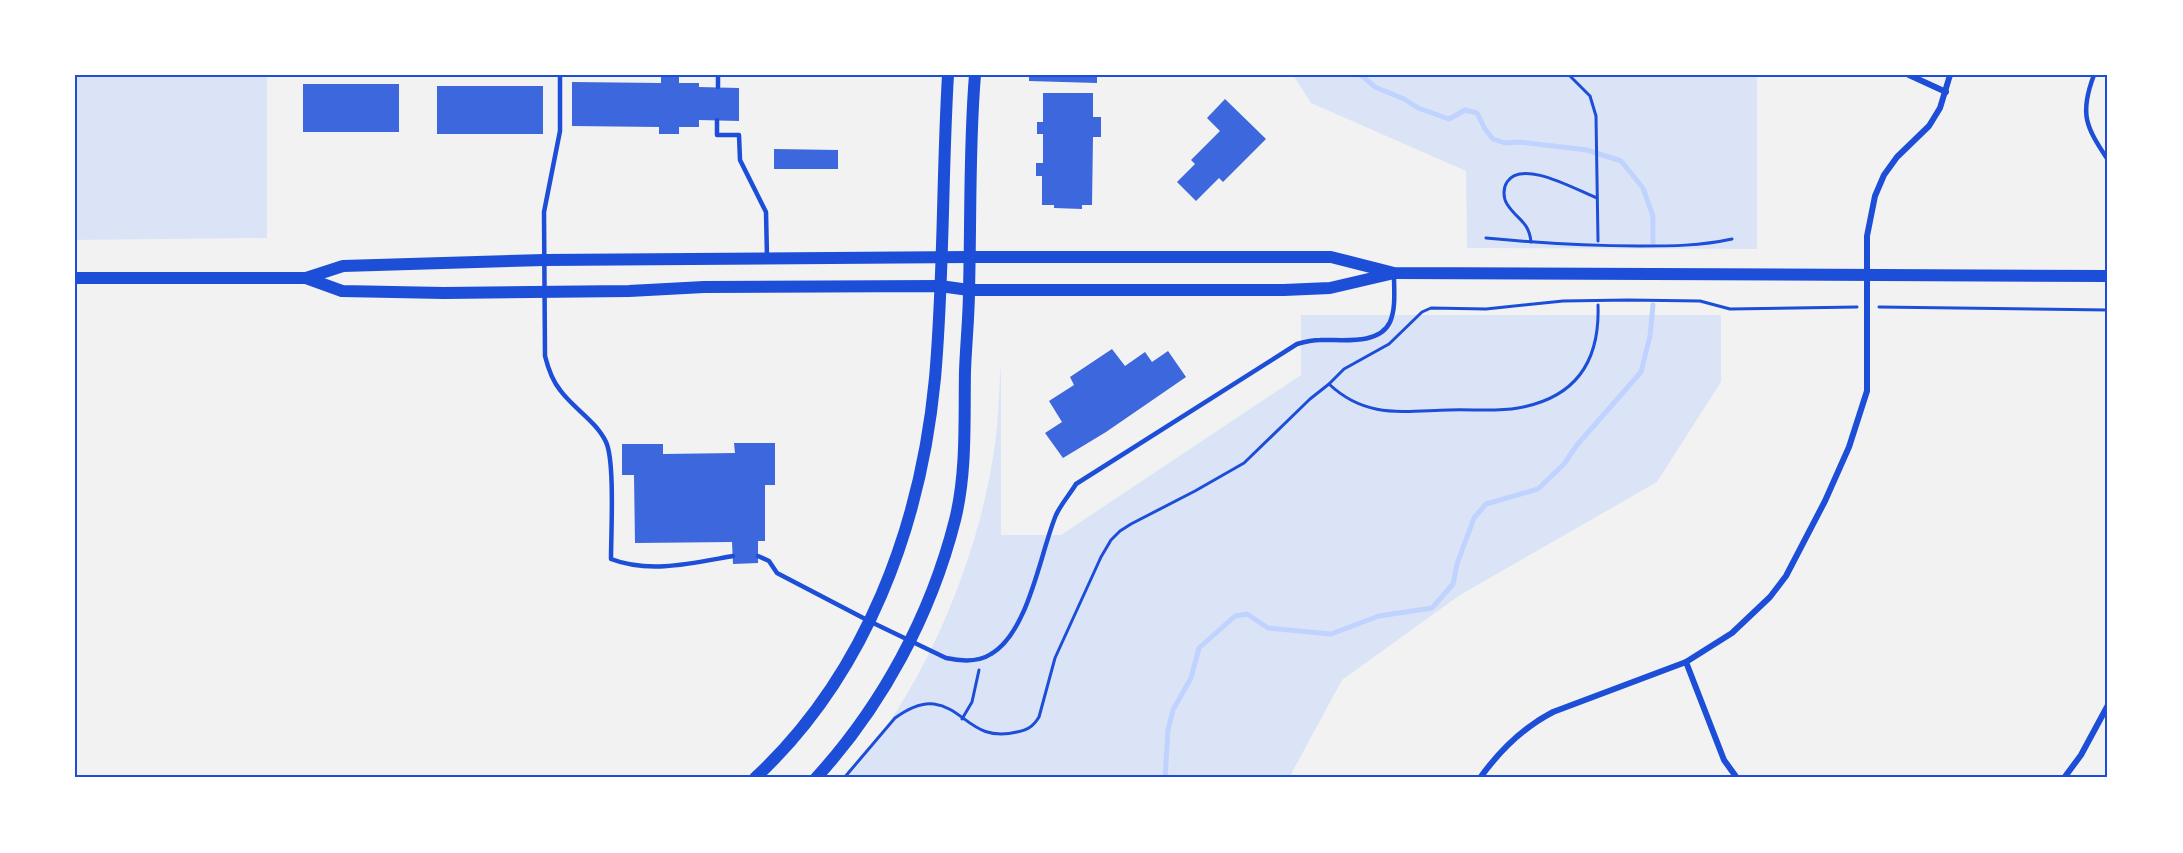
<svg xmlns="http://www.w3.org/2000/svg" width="2183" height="853" font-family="'Source Serif 4',serif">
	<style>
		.green { fill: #dbe4f7 }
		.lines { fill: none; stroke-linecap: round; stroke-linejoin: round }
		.stream { stroke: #bfd3fe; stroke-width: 5 }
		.building { fill: #3d67dc }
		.path { stroke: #1d4ed8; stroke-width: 3 }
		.service { stroke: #1d4ed8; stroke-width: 4.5 }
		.minor { stroke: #1d4ed8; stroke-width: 6 }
		.secondary { stroke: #1d4ed8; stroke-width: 12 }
		.neatline { fill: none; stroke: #1d4ed8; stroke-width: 2 }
	</style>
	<rect width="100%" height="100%" fill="#f2f2f2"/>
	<g class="green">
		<path d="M75 75H267V238L75 240Z"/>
		<path d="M1293 75H1757V249L1467 248 1466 171 1311 103Z"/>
		<path d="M1301 315H1721V382L1657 482 1460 595 1342 680 1289 778H846C925 691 982 553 996 436 999 412 999 387 1001 363V535H1061L1301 375Z"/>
	</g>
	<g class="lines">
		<g class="stream">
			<path d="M1361 75 1375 87 1404 99 1418 108 1449 119 1465 110 1477 113 1485 129 1493 139 1505 143 1519 142 1587 150 1621 161 1643 188 1653 216V242"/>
			<path d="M1165 778 1168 730 1173 710 1191 678 1199 648 1235 616 1247 614 1268 628 1331 634 1379 616 1432 608 1453 584 1457 564 1474 518 1486 504 1538 489 1564 464 1577 445 1641 372 1650 336 1653 305"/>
		</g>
	</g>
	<g class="building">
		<path d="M1029 75H1097V83L1029 81Z"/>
		<path d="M661 76H679V83H699V87L739 88V121L699 120V127H679V134H659V127L572 126V82L661 83Z"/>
		<rect x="303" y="84" width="96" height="48"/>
		<rect x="437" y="86" width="106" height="48"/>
		<path d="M1043 93H1093V117H1101V137H1093L1092 205H1082V209L1054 208V205H1042V176H1036V163H1043V134H1037V122H1043Z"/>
		<path d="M1225 99 1266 139 1223 182 1219 178 1196 201 1177 182 1195 164 1191 160 1220 131 1207 118Z"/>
		<path d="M774 149 838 150V169H774Z"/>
		<path d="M1112 349 1125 366 1145 352 1152 362 1168 351 1186 377 1106 432 1063 458 1045 433 1062 422 1049 401 1074 385 1070 377Z"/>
		<path d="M734 443H775V485H765V541H758V563L733 564 732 542 635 543 634 475H622V444H663V454L735 453Z"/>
	</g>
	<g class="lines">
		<g class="path">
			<path d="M1569 75 1590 96 1596 116 1598 241"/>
			<path d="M1486 238C1537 243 1587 246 1639 246 1671 246 1700 246 1732 239"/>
			<path d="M1531 242C1529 221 1517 220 1507 204 1503 198 1503 188 1507 182 1522 158 1578 191 1597 198"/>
			<path d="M1879 307 2108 310"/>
			<path d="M1329 384C1366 419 1403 411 1449 410 1472 409 1496 412 1518 408 1576 398 1600 361 1598 305"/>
			<path d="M962 719 972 702 979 670"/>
			<path d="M844 778 895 718C906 710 920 702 934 704 965 708 973 743 1017 732 1027 730 1033 727 1039 717L1055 658 1101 557 1111 540 1120 531 1131 524 1195 491 1244 463 1310 399 1329 384 1344 369 1389 344 1422 312 1431 308 1486 309 1563 301 1628 300 1700 301 1730 309 1857 307"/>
		</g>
		<g class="service">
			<path d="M560 75V131L544 212 545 356C548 368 552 380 560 390 573 408 596 421 606 442 615 461 611 534 611 559 650 574 693 563 733 556"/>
			<path d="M718 75V87"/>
			<path d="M2094 75C2079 114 2086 127 2108 160"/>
			<path d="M717 120V135H739L740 160 766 212 767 257"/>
			<path d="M758 556 769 561 777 573 869 621 946 658C960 661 979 662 991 654 1029 632 1040 553 1056 515 1061 504 1070 494 1076 484L1297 344C1304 342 1312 340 1320 340 1340 339 1379 346 1390 322 1396 308 1394 291 1394 275"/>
		</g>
		<g class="minor">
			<path d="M1909 75 1946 92"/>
			<path d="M1686 662 1724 760 1737 778"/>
			<path d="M1480 778C1500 750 1522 728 1553 712L1686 662 1732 633 1770 597 1786 576 1825 501 1849 447 1867 391V236L1875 196 1884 175 1897 157 1929 126 1940 108 1950 75"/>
			<path d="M2064 778 2081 755 2108 705"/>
		</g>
		<g class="secondary">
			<path d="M75 278H306L343 266 544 260 969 257H1331L1394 273 2108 276"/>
			<path d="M306 278 342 291 444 293 629 291 704 287 940 286 969 290H1284L1330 288 1390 274"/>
			<path d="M755 778C866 675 921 526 935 378 944 277 942 176 948 75"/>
			<path d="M816 778C882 706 931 615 955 520 967 472 964 419 965 371 966 343 969 316 969 289 971 217 969 146 975 75"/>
		</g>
	</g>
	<rect width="2183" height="853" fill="none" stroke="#ffffff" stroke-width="153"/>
	<rect x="76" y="76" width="2030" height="700" class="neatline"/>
</svg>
